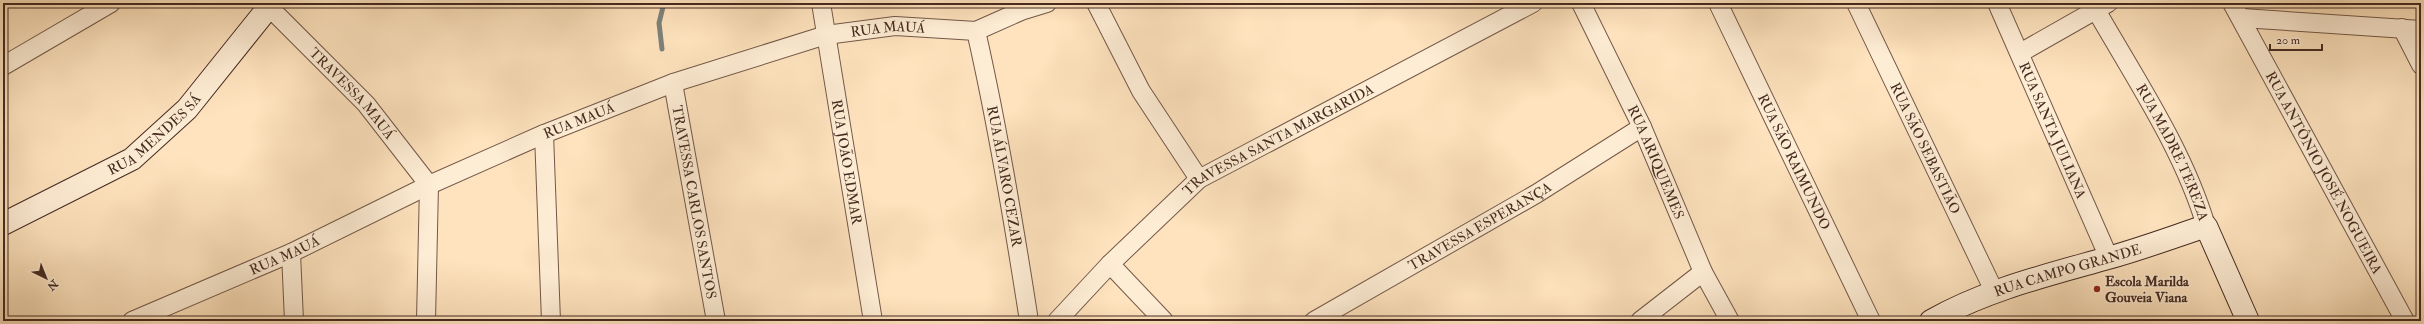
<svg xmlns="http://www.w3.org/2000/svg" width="2424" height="324" font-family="'IM FELL Double Pica',serif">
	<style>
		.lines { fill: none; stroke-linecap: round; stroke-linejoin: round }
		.stream { stroke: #7d827c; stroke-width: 5 }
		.street-casing { stroke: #735848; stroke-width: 20 }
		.secondary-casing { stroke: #452a20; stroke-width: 24 }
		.street { stroke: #feedd5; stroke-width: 18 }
		.secondary { stroke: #feedd5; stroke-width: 22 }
		.poi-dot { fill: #8f2418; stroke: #feedd5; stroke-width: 1.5 }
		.labels { text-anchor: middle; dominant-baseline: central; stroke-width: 3; stroke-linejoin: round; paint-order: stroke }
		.street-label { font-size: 14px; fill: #452a20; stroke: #feedd5 }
		.poi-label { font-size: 14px; font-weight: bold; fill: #452a20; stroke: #feedd5; text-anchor: start }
	</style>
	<rect width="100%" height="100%" fill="#fee3be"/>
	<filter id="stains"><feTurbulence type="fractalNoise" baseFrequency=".005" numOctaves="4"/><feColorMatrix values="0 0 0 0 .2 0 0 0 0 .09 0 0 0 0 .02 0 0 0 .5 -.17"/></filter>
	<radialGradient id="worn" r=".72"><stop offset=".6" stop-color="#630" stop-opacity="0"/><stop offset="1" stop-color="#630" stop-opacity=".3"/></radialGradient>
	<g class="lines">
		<path class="stream" d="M662 49 659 23 664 3"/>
		<defs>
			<g id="street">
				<path id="s1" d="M821 3 873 321"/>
				<path d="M1096 3 1141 91 1199 179"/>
				<path id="s2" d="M1581 3 1642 127 1703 272 1730 321"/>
				<path id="s3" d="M1718 3 1871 321"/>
				<path id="s4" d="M1856 3 1995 293"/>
				<path id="s5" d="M1997 3 2109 258"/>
				<path id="s6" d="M2232 3 2405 321"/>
				<path id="s7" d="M269 7 366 104 429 185 426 321"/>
				<path id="s8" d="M2096 10C2135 78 2184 151 2206 226"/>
				<path d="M2242 18 2421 30"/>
				<path d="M2402 28 2421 65"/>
				<path id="s9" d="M976 31C998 127 1014 224 1029 321"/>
				<path d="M2020 53 2108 3"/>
				<path d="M3 66 111 3"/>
				<path id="s10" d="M673 83 716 321"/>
				<path d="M544 134 551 321"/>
				<path d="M291 253 294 321"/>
				<path d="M1110 264 1164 321"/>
				<path id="s11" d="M132 321 291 253 429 185 544 134 673 83 826 35 895 26 976 31 1021 11 1047 3"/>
				<path id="s12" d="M1057 321 1110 264 1199 179 1533 3"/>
				<path id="s13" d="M1314 321 1536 194 1642 127"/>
				<path d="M1640 321 1703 272"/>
			</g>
			<g id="secondary">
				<path id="s14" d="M3 224 132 159 187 109 272 3"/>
				<path id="s15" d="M1931 321C1985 290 2048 275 2108 258 2141 249 2173 237 2206 226L2248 321"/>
			</g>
		</defs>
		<use href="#street" class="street-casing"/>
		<use href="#secondary" class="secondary-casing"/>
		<use href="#street" class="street"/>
		<use href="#secondary" class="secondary"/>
	</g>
	<circle class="poi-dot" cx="2097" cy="289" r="4"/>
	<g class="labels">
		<g class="street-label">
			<text stroke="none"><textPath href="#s11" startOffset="814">RUA MAUÁ</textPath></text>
			<text stroke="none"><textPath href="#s7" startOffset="120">TRAVESSA MAUÁ</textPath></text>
			<text stroke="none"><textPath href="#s11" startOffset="490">RUA MAUÁ</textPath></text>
			<text stroke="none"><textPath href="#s5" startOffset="139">RUA SANTA JULIANA</textPath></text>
			<text stroke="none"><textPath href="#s14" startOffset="177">RUA MENDES SÁ</textPath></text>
			<text stroke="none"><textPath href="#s12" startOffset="289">TRAVESSA SANTA MARGARIDA</textPath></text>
			<text stroke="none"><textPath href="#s4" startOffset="161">RUA SÃO SEBASTIÃO</textPath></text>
			<text stroke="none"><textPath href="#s8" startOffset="162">RUA MADRE TEREZA</textPath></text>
			<text stroke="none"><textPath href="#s1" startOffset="161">RUA JOÃO EDMAR</textPath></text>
			<text stroke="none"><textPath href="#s2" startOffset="176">RUA ARIQUEMES</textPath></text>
			<text stroke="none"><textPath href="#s3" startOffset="176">RUA SÃO RAIMUNDO</textPath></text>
			<text stroke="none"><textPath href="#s6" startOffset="193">RUA ANTÔNIO JOSÉ NOGUEIRA</textPath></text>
			<text stroke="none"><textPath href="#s9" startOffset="148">RUA ÁLVARO CEZAR</textPath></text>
			<text stroke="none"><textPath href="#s10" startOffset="121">TRAVESSA CARLOS SANTOS</textPath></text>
			<text stroke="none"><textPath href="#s13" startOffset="191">TRAVESSA ESPERANÇA</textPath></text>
			<text stroke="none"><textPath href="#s11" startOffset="166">RUA MAUÁ</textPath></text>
			<text stroke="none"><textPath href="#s15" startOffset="146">RUA CAMPO GRANDE</textPath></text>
		</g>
		<g class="poi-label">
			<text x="2105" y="281">Escola Marilda<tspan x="2105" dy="16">Gouveia Viana</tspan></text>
		</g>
	</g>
	<rect width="2424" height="324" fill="none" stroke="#fee3be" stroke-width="16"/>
	<rect x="4" y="4" width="2416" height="316" fill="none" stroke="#452a20" stroke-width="2"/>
	<rect x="8" y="8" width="2408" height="308" fill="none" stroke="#452a20"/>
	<g transform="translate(46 278) rotate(137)" stroke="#feedd5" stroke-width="3" paint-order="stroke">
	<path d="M0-3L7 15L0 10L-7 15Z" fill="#452a20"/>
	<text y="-6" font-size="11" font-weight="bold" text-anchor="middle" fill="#452a20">N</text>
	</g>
	<path d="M2270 44v6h52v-6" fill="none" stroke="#452a20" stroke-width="2"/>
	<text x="2276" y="44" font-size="12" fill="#452a20" stroke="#feedd5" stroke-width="3" paint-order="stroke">20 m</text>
	<rect width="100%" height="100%" filter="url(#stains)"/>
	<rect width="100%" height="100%" fill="url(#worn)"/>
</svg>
